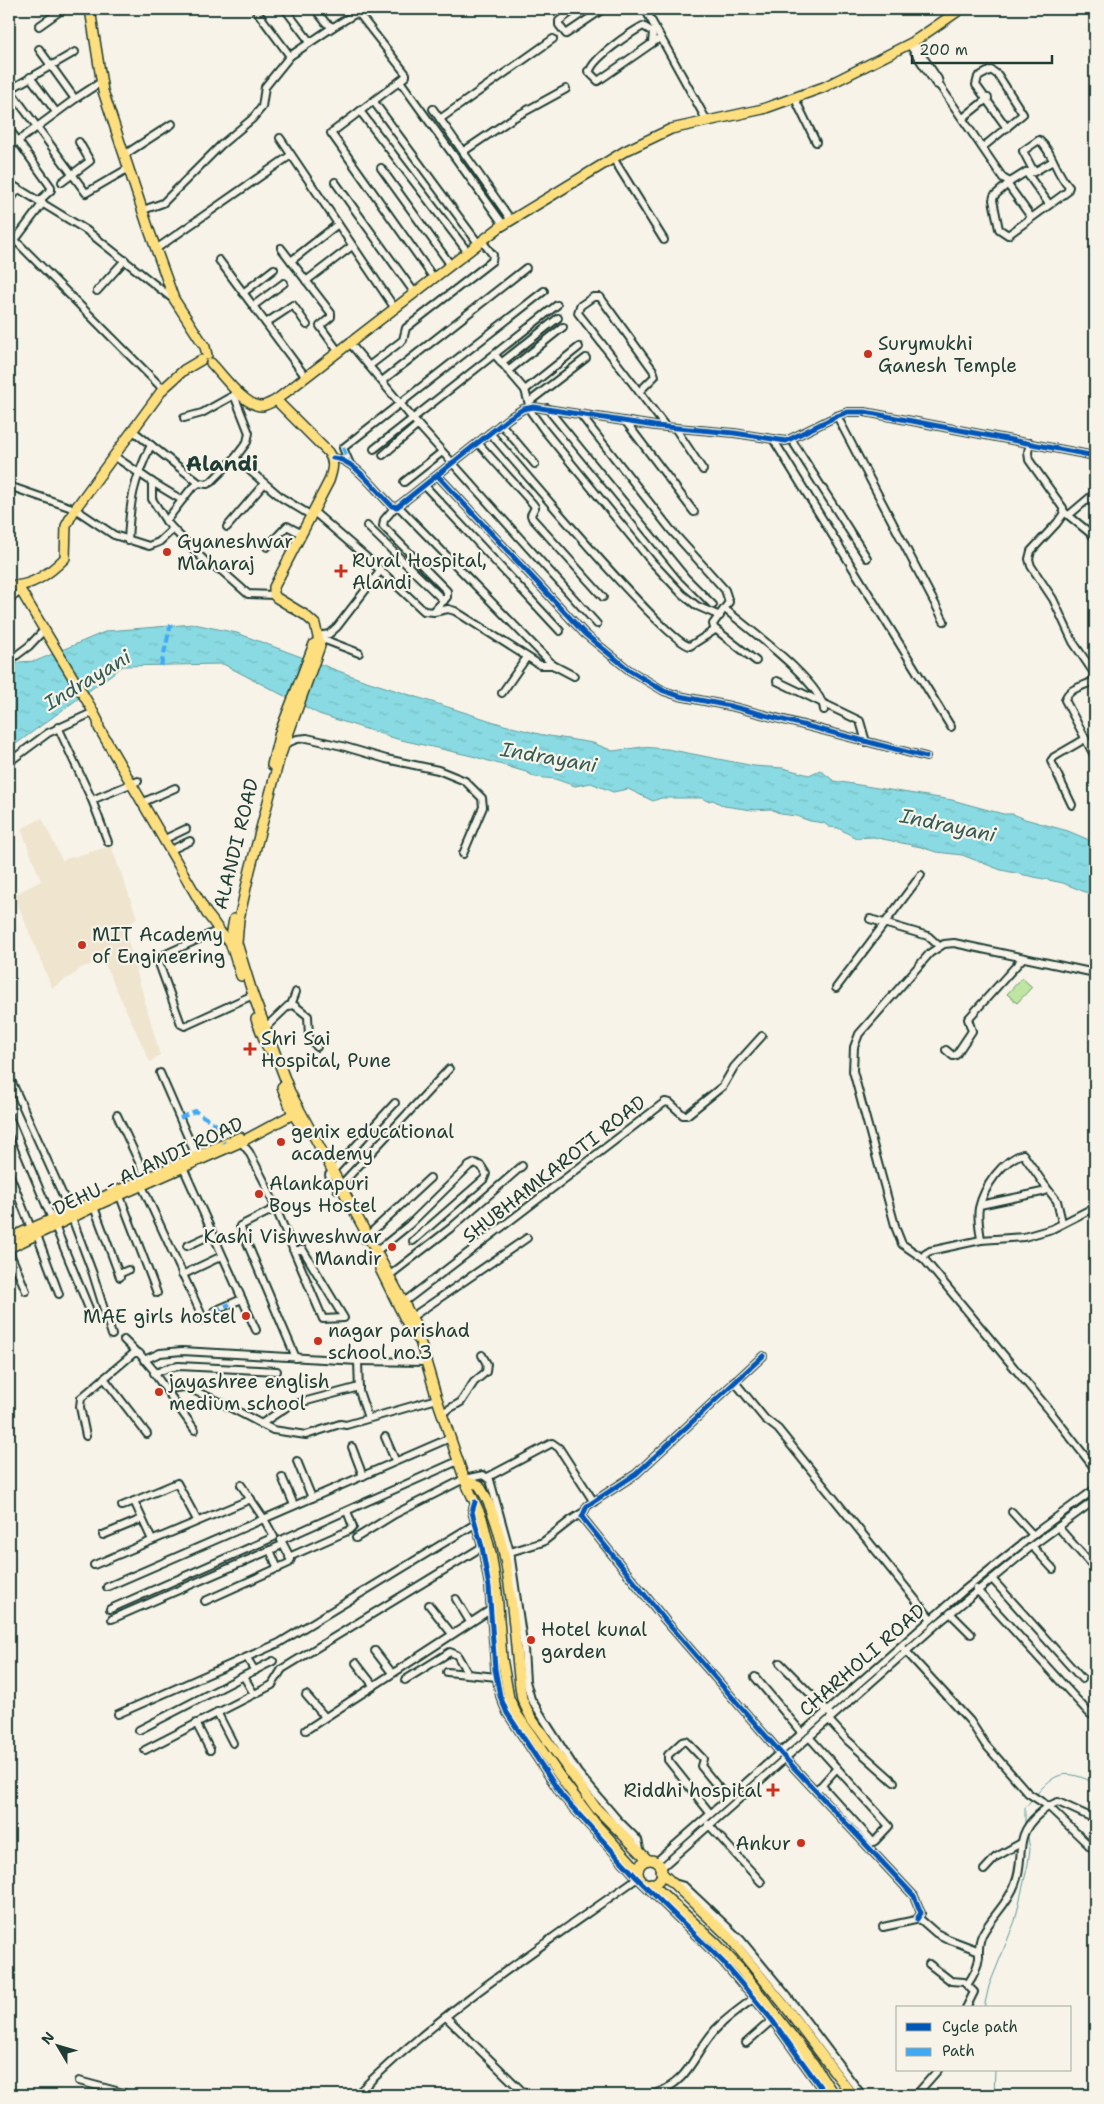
<svg xmlns="http://www.w3.org/2000/svg" width="1104" height="2104" font-family="'Shantell Sans',sans-serif">
	<style>
		.built { fill: #efe4ce }
		.grass { fill: #bee6a2; stroke: #6e926b }
		.water { fill: url(#water-ripples); stroke: #5f9b9c }
		.lines { fill: none; stroke-linecap: round; stroke-linejoin: round }
		.stream { stroke: #5f9b9c; stroke-width: 1 }
		.minor-casing { stroke: #1f3d34; stroke-width: 10 }
		.major-casing { stroke: #1f3d34; stroke-width: 12 }
		.minor { stroke: #f7f3e8; stroke-width: 6 }
		.major { stroke: #fedf80; stroke-width: 9 }
		.quiet { stroke: #3fa9f5; stroke-width: 4; stroke-dasharray: 8 4; stroke-linecap: butt }
		.cycleway-casing { stroke: #f7f3e8; stroke-width: 8 }
		.cycleway { stroke: #0057b8; stroke-width: 5 }
		.poi-dot { fill: #c8321e; stroke: #f7f3e8; stroke-width: 2 }
		.labels { text-anchor: middle; dominant-baseline: central; stroke-width: 4.5; stroke-linejoin: round; paint-order: stroke }
		.poi-label { font-size: 19px; fill: #1f3d34; stroke: #f7f3e8; text-anchor: start }
		.street-label { font-size: 19px; fill: #1f3d34; stroke: #f7f3e8 }
		.water-label { font-size: 20px; font-style: italic; fill: #345c57; stroke: #f7f3e8 }
		.quarter-label { font-size: 21px; font-weight: bold; fill: #1f3d34; stroke: #f7f3e8 }
	</style>
	<defs>
		<pattern id="water-ripples" width="26" height="14" patternUnits="userSpaceOnUse" patternTransform="scale(1.25)"><rect width="26" height="14" fill="#89dae2"/><path d="M2 4q2-2 4 0t4 0M15 11q2-2 4 0t4 0" fill="none" stroke="#76bcc2"/></pattern>
	</defs>
	<rect width="100%" height="100%" fill="#f7f3e8"/>
	<filter id="ink" filterUnits="userSpaceOnUse"><feTurbulence type="fractalNoise" baseFrequency=".02" numOctaves="2"/><feDisplacementMap in="SourceGraphic" scale="10" xChannelSelector="R" yChannelSelector="G"/><feConvolveMatrix kernelMatrix="1 2 1 2 8 2 1 2 1" color-interpolation-filters="sRGB"/></filter>
	<g filter="url(#ink)">
		<path class="built" d="M42 818 62 860 111 846 137 917 125 930 160 1055 150 1062 103 960 79 969 76 973 52 988 14 895 41 881 21 829Z"/>
		<path class="grass" d="M1022 978 1032 987 1017 1003 1007 994Z"/>
		<path class="water" d="M194 624 237 633 360 679 504 725 543 735 593 743 613 751 642 747 667 749 754 766 783 768 809 775 820 770 834 781 952 800 1003 814H1013L1025 819 1068 831 1087 839 1095 846V896L1063 883 1001 870 962 855 936 852 921 847 873 837 856 838 838 828 829 827 824 823 810 821 796 816 781 814 771 809 752 810 724 806 713 800 707 801 702 798H661L653 801 628 789 613 792 591 783 575 786 555 779 535 777 526 772 472 756 397 739 319 714 223 664 123 666 9 749V672L19 662 36 661 107 631Z"/>
		<g class="lines">
			<g class="stream">
				<path d="M1036 1795C1056 1770 1067 1770 1095 1783"/>
				<path d="M1025 1826V1808L1033 1798"/>
				<path d="M984 2008 989 1986 1015 1921 1028 1864 1030 1849 1027 1832"/>
				<path d="M994 2095 995 2070"/>
			</g>
			<defs>
				<g id="minor">
					<path d="M255 9 290 56"/>
					<path d="M285 9 310 42"/>
					<path d="M315 9 326 23 333 27 355 14 360 15 406 74V76L400 81 331 133 433 277"/>
					<path d="M575 9 559 21V25L566 34 603 9"/>
					<path d="M645 9 707 121"/>
					<path d="M39 26 63 9"/>
					<path d="M652 43 653 32 643 26C630 33 593 58 590 71H588L598 81 654 42 661 38"/>
					<path d="M909 44 936 84 940 86 938 79 913 42"/>
					<path d="M39 49 75 99"/>
					<path d="M30 77 56 112"/>
					<path d="M400 81 503 224"/>
					<path d="M940 86 1003 178 1010 182"/>
					<path d="M9 89 86 193 129 168"/>
					<path d="M9 90 75 52"/>
					<path d="M795 99 816 142"/>
					<path d="M374 102 478 243"/>
					<path d="M433 109 511 220"/>
					<path d="M360 111 467 251"/>
					<path d="M963 118 988 98"/>
					<path d="M440 119 553 39"/>
					<path d="M9 129 18 141 75 99 101 82"/>
					<path d="M280 138 394 307"/>
					<path d="M9 147 18 141 51 187V190L39 201"/>
					<path d="M983 147 1023 114 998 75 991 70 978 77 976 85 1007 128"/>
					<path d="M464 151 513 118 566 89"/>
					<path d="M124 155 172 124"/>
					<path d="M613 158 664 240"/>
					<path d="M381 168 450 264"/>
					<path d="M1026 172 1049 204"/>
					<path d="M1034 172 1023 151 1039 140C1053 152 1056 174 1069 187L1067 192 1008 235 999 229 993 200 994 196 1010 182 1026 172H1034L1053 161"/>
					<path d="M62 182 90 161 79 142"/>
					<path d="M335 182 414 292"/>
					<path d="M9 183 86 230 173 299"/>
					<path d="M1008 185 1031 217"/>
					<path d="M9 202 18 189"/>
					<path d="M143 210 163 203 221 145 252 119 262 107 265 87 290 56 333 27"/>
					<path d="M15 240 163 389"/>
					<path d="M9 248 43 203"/>
					<path d="M281 248 331 313V317L320 326 338 351"/>
					<path d="M156 249 291 155"/>
					<path d="M219 260 305 376"/>
					<path d="M291 261 338 224"/>
					<path d="M306 281 352 246"/>
					<path d="M97 291 125 260"/>
					<path d="M243 293 274 269"/>
					<path d="M253 306 284 283"/>
					<path d="M266 323 293 305 307 325"/>
					<path d="M349 342 413 419 597 624"/>
					<path d="M495 355 525 390 531 412 544 430 652 562 682 594 697 606 720 616"/>
					<path d="M501 363 558 318"/>
					<path d="M369 366 403 340 406 328 492 261 493 255 481 240"/>
					<path d="M508 371 563 327"/>
					<path d="M382 381 526 268"/>
					<path d="M234 389V395L249 433 247 442 235 458"/>
					<path d="M525 390 579 347"/>
					<path d="M639 392 655 376 653 370 600 297H593L580 306 578 313C608 351 637 389 666 427"/>
					<path d="M529 402 586 358"/>
					<path d="M547 408 685 577 713 605"/>
					<path d="M580 414 671 530 725 590 729 602 713 624 714 628 756 661"/>
					<path d="M837 416 944 621"/>
					<path d="M184 418 202 413 234 395"/>
					<path d="M626 422 694 512"/>
					<path d="M501 424 535 464"/>
					<path d="M675 428 703 470"/>
					<path d="M132 430 199 483"/>
					<path d="M490 433C516 462 667 644 690 646L715 630"/>
					<path d="M773 439 951 727"/>
					<path d="M791 439 867 558"/>
					<path d="M478 443 533 504 535 507 531 515 532 518 603 597"/>
					<path d="M1030 443 1028 452 1029 460 1063 508 1064 513 1057 523 1031 551 1029 559 1031 566 1053 599 1073 642 1094 673 1093 681C1083 687 1068 688 1065 700L1095 757"/>
					<path d="M374 449 557 305"/>
					<path d="M383 455 418 425"/>
					<path d="M114 456 152 482V499L166 521"/>
					<path d="M333 458C353 458 377 492 392 506L397 507 509 418 523 409 534 407 655 426 734 433 786 441 837 416 848 412H865L1095 456"/>
					<path d="M350 464 343 448 544 291"/>
					<path d="M438 476 585 634 629 670 664 691 679 696 730 706 926 757"/>
					<path d="M152 482 182 500"/>
					<path d="M404 482 442 452"/>
					<path d="M9 486 75 509 114 535 149 546 159 542 173 529 207 563 222 571 248 594 274 595"/>
					<path d="M425 486 560 631"/>
					<path d="M395 507 384 520 383 526 447 591V597L434 611"/>
					<path d="M399 507 554 666"/>
					<path d="M1063 511 1095 537"/>
					<path d="M314 512 365 556 424 611 434 612 448 609 455 611 540 665H553L574 676"/>
					<path d="M1069 515 1095 493"/>
					<path d="M367 526 444 601"/>
					<path d="M227 527 264 484"/>
					<path d="M173 529 166 521 190 490 199 483 207 484 211 482 235 458 282 498 312 516"/>
					<path d="M128 541C130 500 133 482 151 445"/>
					<path d="M267 547 287 526 302 534"/>
					<path d="M9 599 21 591"/>
					<path d="M725 609C747 628 822 682 824 710"/>
					<path d="M318 636 329 634 337 627 381 570"/>
					<path d="M320 638 359 653"/>
					<path d="M9 661 29 646 45 629"/>
					<path d="M777 681 860 721 866 742"/>
					<path d="M502 693 527 657"/>
					<path d="M58 727 92 800"/>
					<path d="M285 744 297 739 307 738 342 746 386 759 438 770 465 781 482 798 483 807 463 854"/>
					<path d="M9 762 48 733 94 712"/>
					<path d="M148 800 175 788"/>
					<path d="M1072 805 1051 761 1054 757 1085 739"/>
					<path d="M169 837 186 829"/>
					<path d="M108 842 92 800 138 781"/>
					<path d="M175 848 190 841"/>
					<path d="M870 919 928 936 939 946"/>
					<path d="M219 930 157 958 181 1024 185 1026 253 995"/>
					<path d="M836 988 921 875"/>
					<path d="M291 1005 296 992"/>
					<path d="M266 1027 288 1006 294 1005 308 1016 309 1037 317 1047"/>
					<path d="M946 1050 953 1056 956 1055 972 1031 968 1019 1023 958"/>
					<path d="M160 1073 197 1158"/>
					<path d="M9 1076 70 1211"/>
					<path d="M117 1115 146 1177"/>
					<path d="M9 1117 52 1219"/>
					<path d="M241 1142 249 1152 265 1183 323 1319 344 1318 303 1250H293"/>
					<path d="M182 1165 242 1299 214 1311"/>
					<path d="M9 1173 31 1228"/>
					<path d="M329 1175 395 1103"/>
					<path d="M142 1186 204 1320"/>
					<path d="M1046 1187 1057 1201 1062 1222"/>
					<path d="M337 1189 449 1069"/>
					<path d="M118 1191 157 1293"/>
					<path d="M980 1205 1042 1192 1046 1190V1187L1023 1154C1002 1160 984 1187 979 1208 977 1218 980 1230 981 1240L930 1251 925 1254 924 1259 1050 1411 1095 1469"/>
					<path d="M94 1207 120 1277"/>
					<path d="M276 1208 240 1226 296 1358"/>
					<path d="M72 1218 93 1274 112 1335"/>
					<path d="M55 1226 90 1311"/>
					<path d="M37 1235 59 1294"/>
					<path d="M364 1239 430 1178"/>
					<path d="M981 1240 1024 1237 1052 1229 1095 1207"/>
					<path d="M187 1246 213 1234"/>
					<path d="M9 1251 26 1291"/>
					<path d="M372 1255 409 1225 469 1166 475 1163 481 1166 486 1174 484 1179 413 1241"/>
					<path d="M924 1259 902 1244 896 1229 853 1071 854 1047 859 1034 930 953 944 944 954 943 1095 973"/>
					<path d="M119 1274 128 1270"/>
					<path d="M182 1275 222 1256"/>
					<path d="M385 1276 390 1275 452 1227 522 1166"/>
					<path d="M242 1299 256 1330"/>
					<path d="M400 1305 665 1102 670 1103 683 1115H687L723 1086 734 1067 762 1036"/>
					<path d="M409 1319 527 1238"/>
					<path d="M124 1340 137 1353"/>
					<path d="M763 1356 636 1474 587 1506 582 1517 665 1620 785 1758 914 1896 921 1913 917 1919"/>
					<path d="M144 1360 160 1353 182 1351 358 1361 426 1362"/>
					<path d="M358 1361 359 1391 368 1418"/>
					<path d="M154 1373 195 1430"/>
					<path d="M104 1378 147 1434"/>
					<path d="M734 1381 765 1419 778 1429 931 1619"/>
					<path d="M166 1389 185 1387 216 1400 273 1430 306 1435 340 1424 346 1425 437 1399"/>
					<path d="M442 1413 461 1402 474 1382 486 1372 487 1364 482 1355"/>
					<path d="M261 1424 288 1406 359 1387"/>
					<path d="M86 1436 80 1407 81 1398 134 1353H139L156 1373 168 1368 179 1366 277 1371"/>
					<path d="M385 1437 395 1460"/>
					<path d="M352 1447 363 1476"/>
					<path d="M297 1461 312 1498"/>
					<path d="M282 1477 294 1505"/>
					<path d="M488 1477 552 1443 559 1448 594 1502"/>
					<path d="M134 1501 152 1540"/>
					<path d="M475 1502 472 1512 482 1547 489 1587 495 1669 500 1696 507 1713 562 1796 637 1878 723 1962 772 2020 826 2095"/>
					<path d="M122 1506 177 1483 197 1520"/>
					<path d="M1012 1512 1033 1535"/>
					<path d="M1058 1527 1089 1562"/>
					<path d="M103 1535 142 1519"/>
					<path d="M356 1538 395 1514 464 1479 483 1475 490 1480 510 1552 524 1649 526 1681 531 1699 578 1773 617 1819 638 1840 641 1853"/>
					<path d="M1032 1546 1053 1569"/>
					<path d="M270 1550 278 1569"/>
					<path d="M510 1552 543 1542 571 1520 582 1513"/>
					<path d="M289 1557 350 1530 353 1527 347 1511"/>
					<path d="M94 1565 251 1499"/>
					<path d="M992 1579 1082 1679"/>
					<path d="M107 1587 450 1438"/>
					<path d="M976 1589 1090 1714"/>
					<path d="M456 1599 470 1622"/>
					<path d="M205 1601 289 1563 291 1559 281 1540 458 1461"/>
					<path d="M429 1605 452 1634"/>
					<path d="M110 1609 274 1537 264 1519 241 1485"/>
					<path d="M950 1613 971 1634"/>
					<path d="M112 1619 282 1545"/>
					<path d="M903 1648 970 1721 985 1744 1028 1793 1048 1806 1095 1851"/>
					<path d="M375 1651 392 1673"/>
					<path d="M247 1658 255 1671"/>
					<path d="M356 1663 373 1685"/>
					<path d="M780 1663 830 1714"/>
					<path d="M447 1672 497 1677"/>
					<path d="M244 1677 254 1694"/>
					<path d="M755 1677 802 1733"/>
					<path d="M405 1680 450 1652 457 1655 468 1674"/>
					<path d="M306 1695 325 1717"/>
					<path d="M217 1712 233 1743"/>
					<path d="M118 1714 279 1643 475 1524"/>
					<path d="M829 1720 847 1740 894 1782"/>
					<path d="M196 1723 210 1750"/>
					<path d="M139 1730 273 1661"/>
					<path d="M306 1730 490 1610"/>
					<path d="M809 1737 889 1826 875 1841 873 1842 823 1787H819L816 1791"/>
					<path d="M145 1750 272 1685 282 1669 482 1547"/>
					<path d="M821 1786 837 1768"/>
					<path d="M710 1813 668 1760V1755L682 1742 686 1741 703 1759 701 1766 727 1798"/>
					<path d="M708 1824 761 1882"/>
					<path d="M656 1862 962 1592 1038 1531 1095 1489"/>
					<path d="M661 1868 936 1625 1032 1546 1095 1500"/>
					<path d="M984 1870 996 1857 1021 1843"/>
					<path d="M674 1883 684 1886 741 1940 788 1997 862 2095"/>
					<path d="M883 1927 920 1919 936 1933 948 1939 977 1950"/>
					<path d="M929 1964 951 1981 964 1982 974 1992 966 2008"/>
					<path d="M967 1985C972 1978 978 1967 979 1957 979 1949 978 1944 982 1935 991 1917 1008 1904 1015 1884 1026 1857 1012 1837 1039 1814 1045 1809 1050 1804 1058 1802L1095 1819"/>
					<path d="M446 2017 526 2095"/>
					<path d="M746 2043 772 2020"/>
					<path d="M79 2081 131 2095"/>
					<path d="M356 2095C441 2011 542 1946 639 1877"/>
					<path d="M653 2095C691 2080 691 2058 715 2030 726 2018 741 2008 754 1998"/>
					<path d="M916 2095 938 2070"/>
				</g>
				<g id="major">
					<path d="M90 9 103 91 148 227 174 299 205 347 207 355"/>
					<path d="M211 363C222 374 245 407 262 406 267 405 272 402 276 400L500 227 625 151 671 129 763 109 824 87 913 42 961 9"/>
					<path d="M276 400 328 452C335 462 333 469 329 481L274 587V595L277 598 305 615 315 624 320 646 279 760 250 870 239 919 237 943 253 995 290 1092 419 1331 420 1341 437 1399 465 1481 482 1518 491 1553 497 1592 502 1658 509 1698 516 1713 566 1785 595 1823 638 1870"/>
					<path d="M9 585C29 589 51 572 65 558L66 526 75 509 163 389 184 370 201 360"/>
					<path d="M18 586 90 706 98 721 99 728 207 914C216 923 222 940 234 943"/>
					<path d="M272 765 280 732 314 644 318 642"/>
					<path d="M234 919 230 942 241 976"/>
					<path d="M256 1019 268 1049"/>
					<path d="M282 1087 293 1114 303 1129"/>
					<path d="M9 1238 240 1137"/>
					<path d="M9 1248 102 1203 241 1142 297 1112"/>
					<path d="M380 1269 411 1331 420 1341"/>
					<path d="M465 1481 479 1485C511 1535 513 1628 520 1686L522 1699 531 1718 596 1808 648 1860"/>
					<circle cx="650" cy="1872" r="12"/>
					<path d="M661 1872 729 1937 785 2006 852 2095"/>
					<path d="M651 1883 717 1944 742 1971 813 2063 834 2095"/>
				</g>
			</defs>
			<use href="#minor" class="minor-casing"/>
			<use href="#major" class="major-casing"/>
			<use href="#minor" class="minor"/>
			<use href="#major" class="major"/>
			<g class="quiet">
				<path d="M343 448 350 464"/>
				<path d="M161 666 171 624"/>
				<path d="M180 1118 195 1111 215 1124 224 1143"/>
				<path d="M214 1311 230 1304"/>
			</g>
			<defs>
				<g id="cycleway">
					<path d="M333 458C353 458 377 492 392 506L397 507 509 418 523 409 534 407 655 426 734 433 786 441 837 416 848 412H865L1095 456"/>
					<path d="M438 476 585 634 629 670 664 691 679 696 730 706 926 757"/>
					<path d="M763 1356 636 1474 587 1506 582 1517 665 1620 785 1758 914 1896 921 1913 917 1919"/>
					<path d="M475 1502 472 1512 482 1547 489 1587 495 1669 500 1696 507 1713 562 1796 637 1878 723 1962 772 2020 826 2095"/>
				</g>
			</defs>
			<use href="#cycleway" class="cycleway-casing"/>
			<use href="#cycleway" class="cycleway"/>
		</g>
	</g>
	<g class="poi-dot">
		<circle cx="868" cy="354" r="5"/>
		<circle cx="167" cy="552" r="5"/>
		<path d="M338.5 563.5h5v5h5v5h-5v5h-5v-5h-5v-5h5z"/>
		<circle cx="82" cy="945" r="5"/>
		<path d="M247.5 1041.5h5v5h5v5h-5v5h-5v-5h-5v-5h5z"/>
		<circle cx="281" cy="1142" r="5"/>
		<circle cx="259" cy="1194" r="5"/>
		<circle cx="392" cy="1247" r="5"/>
		<circle cx="246" cy="1316" r="5"/>
		<circle cx="318" cy="1341" r="5"/>
		<circle cx="159" cy="1392" r="5"/>
		<circle cx="531" cy="1640" r="5"/>
		<path d="M770.5 1782.5h5v5h5v5h-5v5h-5v-5h-5v-5h5z"/>
		<circle cx="801" cy="1843" r="5"/>
	</g>
	<g class="labels">
		<g class="poi-label">
			<text x="878" y="343">Surymukhi<tspan x="878" dy="22">Ganesh Temple</tspan></text>
			<text x="177" y="541">Gyaneshwar<tspan x="177" dy="22">Maharaj</tspan></text>
			<text x="352" y="560">Rural Hospital,<tspan x="352" dy="22">Alandi</tspan></text>
			<text x="92" y="934">MIT Academy<tspan x="92" dy="22">of Engineering</tspan></text>
			<text x="261" y="1038">Shri Sai<tspan x="261" dy="22">Hospital, Pune</tspan></text>
			<text x="291" y="1131">genix educational<tspan x="291" dy="22">academy</tspan></text>
			<text x="269" y="1183">Alankapuri<tspan x="269" dy="22">Boys Hostel</tspan></text>
			<text x="382" y="1236" text-anchor="end">Kashi Vishweshwar<tspan x="382" dy="22">Mandir</tspan></text>
			<text x="236" y="1316" text-anchor="end">MAE girls hostel</text>
			<text x="328" y="1330">nagar parishad<tspan x="328" dy="22">school no.3</tspan></text>
			<text x="169" y="1381">jayashree english<tspan x="169" dy="22">medium school</tspan></text>
			<text x="541" y="1629">Hotel kunal<tspan x="541" dy="22">garden</tspan></text>
			<text x="762" y="1790" text-anchor="end">Riddhi hospital</text>
			<text x="791" y="1843" text-anchor="end">Ankur</text>
		</g>
		<g class="street-label">
			<text transform="translate(236 844) rotate(-76)">ALANDI ROAD</text>
			<text transform="translate(148 1166) rotate(-25)">DEHU - ALANDI ROAD</text>
			<text transform="translate(554 1169) rotate(-38)">SHUBHAMKAROTI ROAD</text>
			<text transform="translate(862 1660) rotate(-41)">CHARHOLI ROAD</text>
		</g>
		<g class="water-label">
			<text transform="translate(87 680) rotate(-31)">Indrayani</text>
			<text transform="translate(549 757) rotate(10)">Indrayani</text>
			<text transform="translate(948 825) rotate(12)">Indrayani</text>
		</g>
		<g class="quarter-label">
			<text x="222" y="464">Alandi</text>
		</g>
	</g>
	<rect width="1104" height="2104" fill="none" stroke="#f7f3e8" stroke-width="30"/>
	<rect x="15" y="15" width="1074" height="2074" fill="none" stroke="#1f3d34" stroke-width="2" filter="url(#ink)"/>
	<rect x="896" y="2006" width="175" height="65" fill="#f7f3e8" stroke="#a1aaa0"/>
	<rect x="906" y="2023" width="25" height="8" fill="#0057b8" stroke="#a1aaa0"/>
	<text x="942" y="2032" font-size="15" fill="#1f3d34">Cycle path</text>
	<rect x="906" y="2048" width="25" height="8" fill="#3fa9f5" stroke="#a1aaa0"/>
	<text x="942" y="2056" font-size="15" fill="#1f3d34">Path</text>
	<g transform="translate(58 2046) rotate(308)" stroke="#f7f3e8" stroke-width="4" paint-order="stroke">
	<path d="M0-4L9 19L0 12L-9 19Z" fill="#1f3d34"/>
	<text y="-8" font-size="14" font-weight="bold" text-anchor="middle" fill="#1f3d34">N</text>
	</g>
	<path d="M912 55v8h140v-8" fill="none" stroke="#1f3d34" stroke-width="2.5"/>
	<text x="919" y="55" font-size="15" fill="#1f3d34" stroke="#f7f3e8" stroke-width="4" paint-order="stroke">200 m</text>
</svg>
